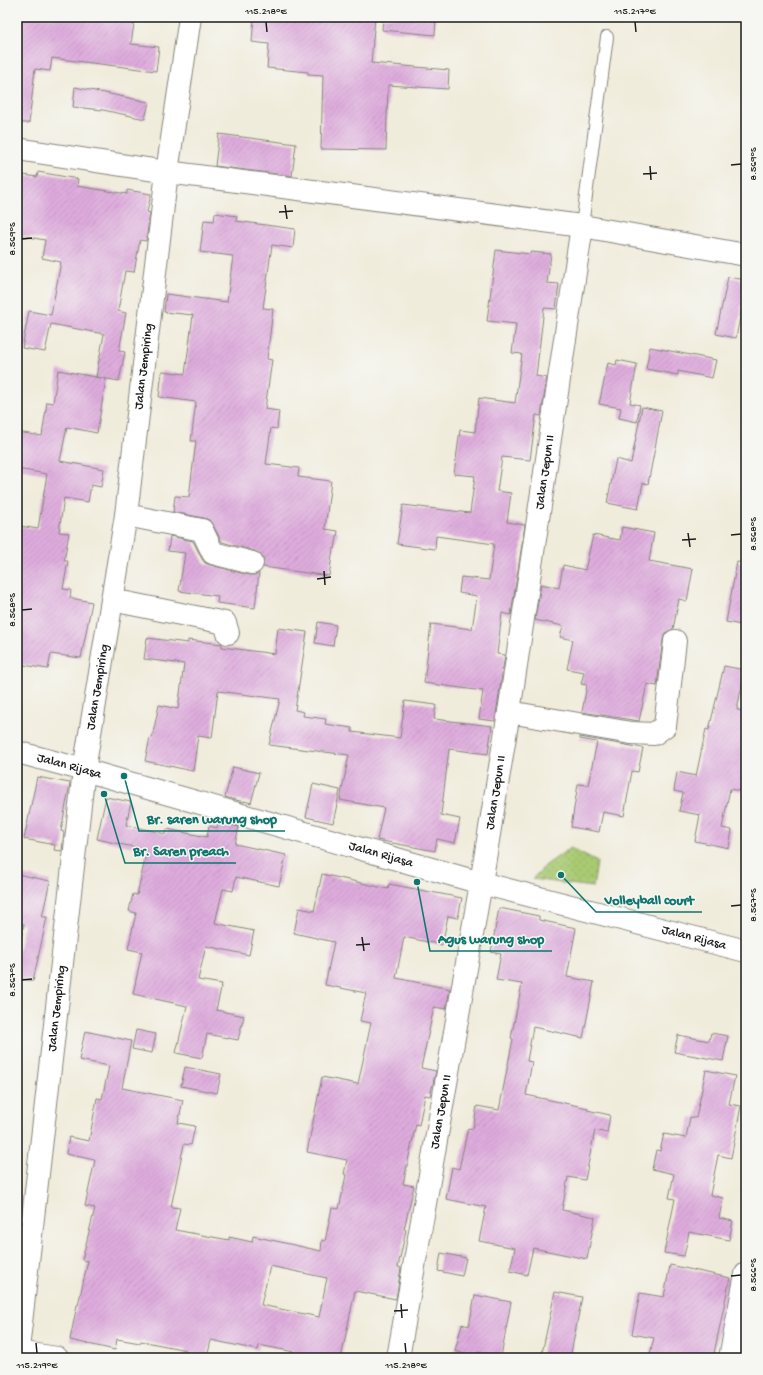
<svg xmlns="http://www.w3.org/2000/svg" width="763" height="1375" font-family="'Gochi Hand',sans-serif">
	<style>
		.park { fill: url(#park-dots); stroke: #627347 }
		.building { fill: url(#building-hatch); fill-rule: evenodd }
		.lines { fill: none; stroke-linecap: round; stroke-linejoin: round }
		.lane-casing { stroke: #86847c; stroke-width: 14 }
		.street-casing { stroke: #86847c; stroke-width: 24 }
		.lane { stroke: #fff; stroke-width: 12 }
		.street { stroke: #fff; stroke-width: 22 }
		.ticks { fill: none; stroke: #1c1c1c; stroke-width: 1.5 }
		.labels { text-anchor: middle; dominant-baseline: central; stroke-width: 3; stroke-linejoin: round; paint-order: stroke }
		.street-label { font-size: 13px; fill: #1c1c1c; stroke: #f6f6f2 }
		.leader { fill: none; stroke: #0f766e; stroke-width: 1.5 }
		.callout-dot { fill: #0f766e; stroke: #f6f6f2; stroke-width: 1.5 }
		.callout-label { font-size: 14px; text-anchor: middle; font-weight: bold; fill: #0f766e; stroke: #f6f6f2; stroke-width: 3; stroke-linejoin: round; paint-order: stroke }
		.neatline { fill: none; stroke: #1c1c1c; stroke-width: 1.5 }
		.ticks-label { font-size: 10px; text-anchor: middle; fill: #1c1c1c }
	</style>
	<defs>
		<pattern id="park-dots" width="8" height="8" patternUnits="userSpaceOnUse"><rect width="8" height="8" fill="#a9ca72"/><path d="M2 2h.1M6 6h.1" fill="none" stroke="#91ad62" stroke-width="1.8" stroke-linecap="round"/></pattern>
		<pattern id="building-hatch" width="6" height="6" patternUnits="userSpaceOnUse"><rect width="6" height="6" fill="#deacdd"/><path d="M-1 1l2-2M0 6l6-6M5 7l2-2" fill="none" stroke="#be93bd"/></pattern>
	</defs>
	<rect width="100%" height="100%" fill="#f6f6f2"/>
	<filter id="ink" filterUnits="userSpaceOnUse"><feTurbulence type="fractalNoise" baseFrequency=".025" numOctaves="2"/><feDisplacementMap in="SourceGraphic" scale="8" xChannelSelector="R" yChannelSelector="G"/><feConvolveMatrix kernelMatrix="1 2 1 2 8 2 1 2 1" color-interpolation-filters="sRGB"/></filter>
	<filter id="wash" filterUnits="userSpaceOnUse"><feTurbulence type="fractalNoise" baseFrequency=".012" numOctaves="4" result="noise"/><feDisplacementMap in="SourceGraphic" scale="16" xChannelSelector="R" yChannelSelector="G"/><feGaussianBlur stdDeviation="0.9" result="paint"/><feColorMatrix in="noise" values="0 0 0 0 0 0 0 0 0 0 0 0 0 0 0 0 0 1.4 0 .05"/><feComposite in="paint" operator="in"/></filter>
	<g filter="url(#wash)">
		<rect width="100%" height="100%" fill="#f0ecdb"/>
		<path class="park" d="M570 848 597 862 593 887 532 879 545 866Z"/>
		<g id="blocks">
			<g class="building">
				<path d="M17 17H135L131 44 159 47 156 71 52 58 50 71 35 69 29 123H17Z"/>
				<path d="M254 17H375L371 63 449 70 448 89 388 85 386 150 321 149 323 75 308 74V72L267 68 269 44 252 42Z"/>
				<path d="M383 17H436L435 35 382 30Z"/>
				<path d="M75 87 149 102 145 119 103 110 73 107Z"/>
				<path d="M219 134 296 144 292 176 215 166Z"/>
				<path d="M38 172 78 179 77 186 127 194V190L151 194 147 212 150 213 146 241 140 240 134 272 125 271 118 311 126 313 119 351 125 352 119 381 96 377 104 334 51 324 45 352 22 348 29 311 51 315 61 262 42 258 45 240 17 235V174L37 177Z"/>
				<path d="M215 213 237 216 236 221 295 229 293 248 272 245 263 308 273 309 267 359 272 360 265 409 279 411 277 429 271 428 266 464 299 468 298 477 331 481 325 529 338 531 335 549H333L329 576 263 567 264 560 260 554 255 551 222 542 213 525 209 520 204 518 173 512 175 496 189 497 196 441H191L196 402 159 397 162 371 185 374 193 315 164 312 166 294 227 302 233 256 200 252 204 220 214 221Z"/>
				<path d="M496 250 530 254 531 252 551 254 547 283 559 284 556 309 544 308 536 376 547 378 541 416 536 415 530 460 502 457 497 491 511 493 507 522 525 525 511 615 502 613 497 654 505 655 495 721 479 719 483 691 424 683 431 624 472 629 477 596 459 593 461 577 489 580 494 544 436 536 435 549 397 544 403 505 470 513 475 476 454 474 460 430 475 432 479 398 515 403 522 354 512 353 516 324 487 321Z"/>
				<path d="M728 277 746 280 742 300 743 301 736 338 716 334Z"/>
				<path d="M650 347 716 360 712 378 678 371V375L646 369Z"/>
				<path d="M617 360 637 364 630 403 640 405 637 422 619 418 621 408 599 404 608 363 616 365Z"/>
				<path d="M58 370 106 379 97 433 67 427 60 461 104 469 101 487 91 485 88 502 64 498 59 532 69 533 64 561H68L63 589 71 590 70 598 92 602 81 658 51 654 48 669 17 664V543L20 526 38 529 47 474 17 469V432L42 436 47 402 53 403Z"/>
				<path d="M642 407 662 411 648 484 643 483 638 509 607 503 616 459 631 463Z"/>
				<path d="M622 527 654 533 649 561 693 569 687 601 679 599 673 629 665 633 663 639 657 686 647 684 639 721 582 712 587 685 581 684 584 672 567 669 573 640 560 637 563 626 535 620 541 584 559 588 563 565 585 570 593 535 620 540Z"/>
				<path d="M170 536 193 541 202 559 205 563 210 565 249 575H255L259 573 255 608 217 603 218 596 179 591 185 553 168 551Z"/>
				<path d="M737 562 746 563V626L726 622Z"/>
				<path d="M318 622 336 625 333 646 315 643Z"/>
				<path d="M278 628 307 632 295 710 304 712 303 716 326 719 325 724 352 728V732L400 738 405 701 436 705 434 719 492 726 488 754 449 749 441 815 460 819 455 843 437 839 435 851 377 840 384 808 340 800 349 755 269 745 280 699 218 691 212 738 198 736 193 771 145 761 150 738H152L159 705 178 709 184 664 144 659 147 638 188 643V640L222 644V647L275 654Z"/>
				<path d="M724 666 745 670 737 710 746 711V792L730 789 722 828 732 830 729 848 695 841 700 815 679 811 683 793 674 791 677 772 696 776 706 729 709 730Z"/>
				<path d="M580 737 643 748 638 772 632 771 624 816 603 812 599 832 571 827 578 784 588 785 597 742 580 739Z"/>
				<path d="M233 767 259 773 251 803 244 801V802L225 797Z"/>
				<path d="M37 777 70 783 61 831 64 832 62 851 54 850 55 845 24 839Z"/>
				<path d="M313 784 340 790 333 823 306 817Z"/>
				<path d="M106 797 131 802 126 825 166 834 167 829 207 837 209 826 217 828 219 821 239 827 235 844 286 855 279 886 236 877 233 891 223 889 215 923 254 931 249 955 206 946 198 980 222 984 216 1010 244 1016 238 1040 207 1034 202 1058 176 1053 187 1006 133 994 142 952 128 949 136 913 129 911 133 894 137 895 147 850 97 839Z"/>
				<path d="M17 874 50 881 42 917H47L33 981 17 978V957L24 924 17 922Z"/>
				<path d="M322 874 388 889 389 884 462 898 458 918 448 916 442 945 404 937 396 978 450 989 446 1009 434 1007 421 1068 436 1071 430 1096 425 1095 419 1125 416 1124 403 1184 414 1186 404 1229 406 1230 398 1267 401 1268 396 1299 355 1291 341 1358H293L294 1352 259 1345 258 1350 211 1340 207 1358H184L186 1350 141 1341 140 1343 117 1339 115 1350 70 1340 77 1305H78L88 1261 82 1260 95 1208 85 1206 95 1160 66 1154 69 1137 89 1141 97 1098 102 1099 109 1066 79 1060 85 1031 131 1041 122 1088 183 1100 178 1123 195 1126 191 1145 184 1144 171 1207 180 1208 175 1230 229 1240V1237L252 1242 253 1236 321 1251 322 1240 325 1241 332 1208 339 1209 346 1175 344 1174 347 1160 307 1152 322 1077 358 1084 371 1023 360 1021 366 993 325 985 334 942 294 933 299 908 314 911ZM270 1266 327 1278 319 1317 261 1305Z"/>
				<path d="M499 908 539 916V920L576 928 567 977 594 982 583 1038 533 1027 527 1061 532 1062 526 1095 588 1108 587 1110 610 1115 607 1133 595 1130 585 1180 568 1177 562 1210 595 1217 587 1259 533 1248 527 1275 510 1271 515 1248 479 1241 486 1207 446 1199 452 1167 459 1169 468 1128 473 1129 477 1106 499 1110 513 1039 511 1038 522 984 496 980 501 954 491 952Z"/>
				<path d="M136 1030 156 1034 152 1053 132 1049Z"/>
				<path d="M711 1033 728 1036 723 1061 674 1052 678 1035 709 1041Z"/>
				<path d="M185 1067 221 1074 217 1093 181 1086Z"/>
				<path d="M706 1070 735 1076 729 1104 741 1106 731 1158 718 1155 710 1195 723 1198 719 1218 733 1221 729 1240 689 1232 684 1256 664 1253 675 1199 669 1198 674 1174 652 1169 656 1150 660 1151 664 1134 686 1138 690 1117 696 1118Z"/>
				<path d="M441 1253 466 1258 462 1276 438 1271Z"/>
				<path d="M670 1265 730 1278 713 1358H649L654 1338 632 1334 640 1293 664 1297Z"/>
				<path d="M555 1292 582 1297 570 1358H541Z"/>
				<path d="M475 1295 511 1302 501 1357 478 1351 477 1357 455 1351 462 1324 469 1326Z"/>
			</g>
		</g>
	</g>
	<g filter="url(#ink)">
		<use href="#blocks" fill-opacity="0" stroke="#86847c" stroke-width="1"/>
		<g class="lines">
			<defs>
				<path id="lane" d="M582 226 607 37"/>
				<g id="street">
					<path d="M17 149 167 172 582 226 746 255"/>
					<path d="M126 515 202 530 213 553 252 563"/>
					<path d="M112 600 225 623 228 633"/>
					<path d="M509 712 631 733 654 734 665 726 675 641"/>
					<path id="s1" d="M17 752 84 770 481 883 746 951"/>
					<path d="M17 1352 57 1358"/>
					<path id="s2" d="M17 1358 84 770 126 515 167 172 190 17"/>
					<path id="s3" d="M398 1358 481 883 509 712 582 226"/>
					<path d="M730 1358 746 1274"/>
				</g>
			</defs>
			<use href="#lane" class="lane-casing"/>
			<use href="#street" class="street-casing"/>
			<use href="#lane" class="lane"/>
			<use href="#street" class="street"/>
		</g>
	</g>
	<path class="ticks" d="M266 22 267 32M635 22 636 32M731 165 741 164M650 166 651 180M643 174 657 173M285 205 287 219M279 212 293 211M22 239 32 238M688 533 690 547M731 535 741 534M682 540 696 539M324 571 325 585M317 579 331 577M22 610 32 609M731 906 741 905M362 937 364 951M356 945 370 944M22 980 32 979M731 1276 741 1275M401 1304 402 1318M394 1311 408 1310M36 1343 37 1353M405 1343 406 1353"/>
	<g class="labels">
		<g class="street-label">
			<text stroke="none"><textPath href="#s2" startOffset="1000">Jalan Jempiring</textPath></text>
			<text stroke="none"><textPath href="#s3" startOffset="898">Jalan Jepun II</textPath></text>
			<text stroke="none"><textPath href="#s2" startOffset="676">Jalan Jempiring</textPath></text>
			<text stroke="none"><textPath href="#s1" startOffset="54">Jalan Rijasa</textPath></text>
			<text stroke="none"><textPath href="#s3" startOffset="574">Jalan Jepun II</textPath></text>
			<text stroke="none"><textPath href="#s1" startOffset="378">Jalan Rijasa</textPath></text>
			<text stroke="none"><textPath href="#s1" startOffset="702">Jalan Rijasa</textPath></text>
			<text stroke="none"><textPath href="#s2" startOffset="352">Jalan Jempiring</textPath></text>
			<text stroke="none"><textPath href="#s3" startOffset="250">Jalan Jepun II</textPath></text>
		</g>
	</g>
	<path class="leader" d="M124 776L139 831H285M104 794L125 863H236M561 875L596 912H702M417 882L430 951H552"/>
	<g class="callout-dot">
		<circle cx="124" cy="776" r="4"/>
		<circle cx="104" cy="794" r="4"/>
		<circle cx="561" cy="875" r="4"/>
		<circle cx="417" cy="882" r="4"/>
	</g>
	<g class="callout-label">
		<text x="212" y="823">Br. saren warung shop</text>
		<text x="181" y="855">Br. Saren preach</text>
		<text x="649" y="904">Volleyball court</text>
		<text x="491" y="943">Agus warung shop</text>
	</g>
	<rect width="763" height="1375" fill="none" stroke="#f6f6f2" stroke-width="44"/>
	<rect x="22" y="22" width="719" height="1331" class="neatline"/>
	<g class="ticks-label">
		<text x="266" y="14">115.218°E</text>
		<text x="635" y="14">115.217°E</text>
		<text transform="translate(752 164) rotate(-90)" y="4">8.569°S</text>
		<text transform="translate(11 239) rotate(-90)" y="4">8.569°S</text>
		<text transform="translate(752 534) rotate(-90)" y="4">8.568°S</text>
		<text transform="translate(11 610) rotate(-90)" y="4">8.568°S</text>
		<text transform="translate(752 905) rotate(-90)" y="4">8.567°S</text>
		<text transform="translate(11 980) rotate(-90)" y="4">8.567°S</text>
		<text transform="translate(752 1275) rotate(-90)" y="4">8.566°S</text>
		<text x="37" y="1368">115.219°E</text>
		<text x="406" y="1368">115.218°E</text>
	</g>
</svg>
